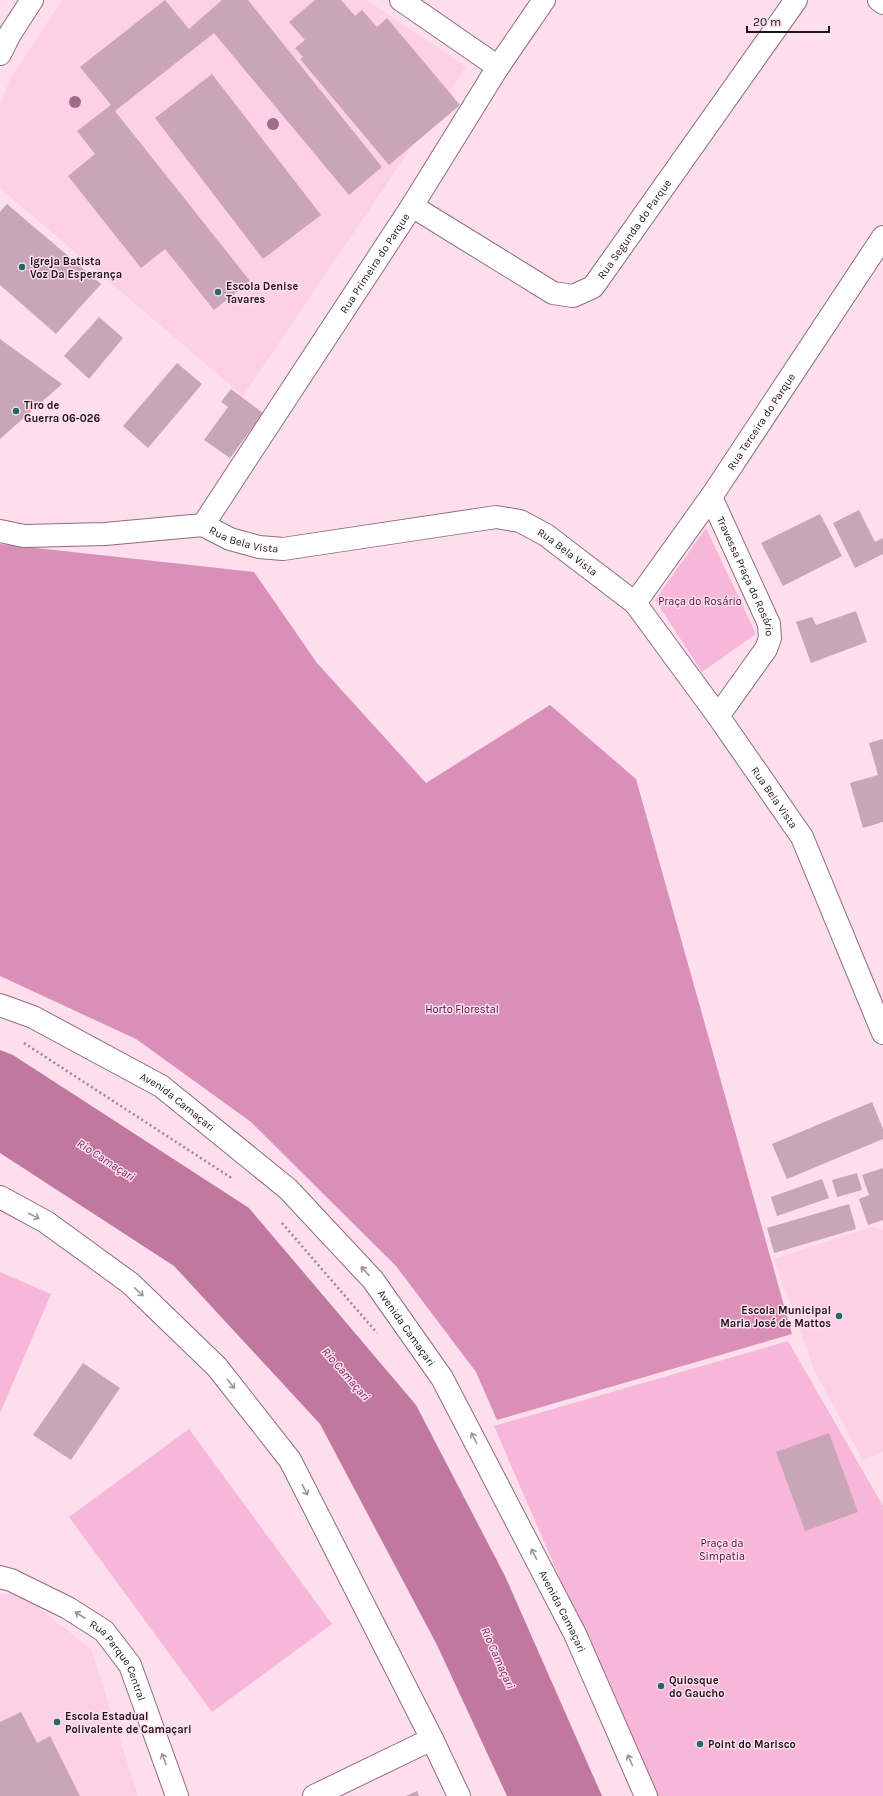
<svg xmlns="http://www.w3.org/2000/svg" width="883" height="1796" font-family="Karla,sans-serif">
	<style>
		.built { fill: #fed0e7 }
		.green { fill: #f8b7d9 }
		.forest { fill: #da8fb8 }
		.water { fill: #c1789f }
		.building { fill: #c9a5b7 }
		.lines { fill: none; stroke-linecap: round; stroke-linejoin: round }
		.minor-casing { stroke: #8e6d7e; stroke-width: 24 }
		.path { stroke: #9c8590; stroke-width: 2.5; stroke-dasharray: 2 3; stroke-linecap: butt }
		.minor { stroke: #fff; stroke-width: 22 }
		.tree { fill: #9e6c89 }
		.oneway { stroke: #9b9598 }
		.poi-dot { fill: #1d6a6b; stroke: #fddeed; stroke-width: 1.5 }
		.labels { text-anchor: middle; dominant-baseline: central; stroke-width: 3; stroke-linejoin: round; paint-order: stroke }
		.street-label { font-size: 11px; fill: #20131a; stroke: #fddeed }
		.poi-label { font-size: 11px; font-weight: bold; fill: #20131a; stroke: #fddeed; text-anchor: start }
		.park-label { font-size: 11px; fill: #500e38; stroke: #fddeed }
		.water-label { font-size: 12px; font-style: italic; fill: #731c53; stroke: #fddeed }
	</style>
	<rect width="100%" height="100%" fill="#fddeed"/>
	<g class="built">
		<path d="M62 0H367L466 67 243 396 0 188V105L10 79Z"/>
		<path d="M871 1227 883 1230V1452L863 1460 815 1372 774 1259Z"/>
		<path d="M0 1594 23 1595 91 1649 138 1796H0Z"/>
	</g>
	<g class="green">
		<path d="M706 528 756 634 702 672 655 600Z"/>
		<path d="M0 1272 51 1294 0 1413Z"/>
		<path d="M788 1341 883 1506V1796H654L494 1426Z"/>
		<path d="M189 1429 332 1624 212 1712 69 1517Z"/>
	</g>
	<path class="forest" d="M0 544 254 572 317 663 426 783 550 705 636 779 792 1334 497 1420 476 1372 396 1266 251 1122 136 1039 0 976Z"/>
	<path class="water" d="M0 1050 13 1055 249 1208 416 1405 505 1576 602 1796H507L437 1645 320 1424 174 1266 0 1153Z"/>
	<g class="building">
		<path d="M165 0 189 29 222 0H248L382 167 349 195 214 33 115 111 250 281 214 310 165 249 141 268 68 176 95 154 77 131 111 105 80 67Z"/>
		<path d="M315 0H341L355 16 362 10 377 27 387 18 460 105 389 165 300 59 303 57 295 48 305 40 289 22Z"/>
		<path d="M212 74 321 215 263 259 155 118Z"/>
		<path d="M7 204 101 284 56 334 0 285V212Z"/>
		<path d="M99 317 123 338 89 379 64 356Z"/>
		<path d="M0 339 62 384 0 439Z"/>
		<path d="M177 363 202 384 148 448 123 426Z"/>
		<path d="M231 389 263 413 230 458 204 440 228 407 221 402Z"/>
		<path d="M859 510 875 542 883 538V554L855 568 833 523Z"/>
		<path d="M820 514 842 556 783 586 761 543Z"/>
		<path d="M856 611 867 642 811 663 796 622 812 617 816 625Z"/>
		<path d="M883 739V822L863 828 850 783 878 775 869 743Z"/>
		<path d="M872 1102 883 1129V1139L787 1179 772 1144Z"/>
		<path d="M883 1168V1220L868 1225 859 1199 869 1195 862 1175Z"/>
		<path d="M857 1173 862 1190 837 1197 832 1180Z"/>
		<path d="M822 1179 829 1198 777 1216 771 1197Z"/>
		<path d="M849 1204 856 1229 774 1253 767 1228Z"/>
		<path d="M83 1363 120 1388 71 1460 33 1435Z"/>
		<path d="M829 1433 858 1512 805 1531 776 1452Z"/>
		<path d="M21 1712 37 1743 50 1736 80 1796H0V1722Z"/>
		<path d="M417 1791 419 1796H406Z"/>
	</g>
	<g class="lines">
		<defs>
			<g id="minor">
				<path d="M401 0 498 67"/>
				<path d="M879 0 883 3"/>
				<path d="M0 54 10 34 32 0"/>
				<path id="s1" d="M412 206 553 293 573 296 593 287 796 0"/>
				<path id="s2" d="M711 497 769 624 770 638 766 649 718 716"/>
				<path id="s3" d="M203 525 412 206 498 67 544 0"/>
				<path id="s4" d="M0 531 24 536 105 534 203 525 230 539 259 547 283 549 496 517 520 521 546 535 635 603 718 716 802 837 883 1033"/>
				<path id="s5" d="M635 603 711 497 883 237"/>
				<path id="s6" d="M0 1005 33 1017 161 1086 288 1189 373 1280 442 1378 575 1634 646 1796"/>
				<path d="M0 1197 46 1222 130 1283 217 1367 290 1460 432 1739 459 1796"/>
				<path id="s7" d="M0 1577 11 1580 68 1608 104 1631 130 1665 177 1796"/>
				<path d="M314 1796 432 1739"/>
			</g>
		</defs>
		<use href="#minor" class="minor-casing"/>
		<g class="path">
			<path d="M24 1043 233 1179"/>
			<path d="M282 1223 377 1333"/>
		</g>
		<use href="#minor" class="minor"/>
	</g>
	<g class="tree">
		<circle cx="75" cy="102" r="6"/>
		<circle cx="273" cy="124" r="6"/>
	</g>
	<defs><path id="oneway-shaft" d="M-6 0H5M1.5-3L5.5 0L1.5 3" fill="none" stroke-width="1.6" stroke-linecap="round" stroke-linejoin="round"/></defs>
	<g class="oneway">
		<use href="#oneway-shaft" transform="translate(34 1216) rotate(28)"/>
		<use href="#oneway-shaft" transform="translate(365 1271) rotate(-133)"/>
		<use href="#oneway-shaft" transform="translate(139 1292) rotate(44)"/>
		<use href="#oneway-shaft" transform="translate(231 1384) rotate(52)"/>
		<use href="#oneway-shaft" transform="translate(474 1438) rotate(-117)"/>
		<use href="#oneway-shaft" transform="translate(305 1490) rotate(63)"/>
		<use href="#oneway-shaft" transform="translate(534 1554) rotate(-117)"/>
		<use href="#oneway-shaft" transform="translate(80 1615) rotate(-147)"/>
		<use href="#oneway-shaft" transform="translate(164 1759) rotate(-110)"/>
		<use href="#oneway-shaft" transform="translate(630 1760) rotate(-114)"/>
	</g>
	<g class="poi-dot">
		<circle cx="22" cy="267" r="4"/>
		<circle cx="218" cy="292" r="4"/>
		<circle cx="16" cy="411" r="4"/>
		<circle cx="839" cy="1316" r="4"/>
		<circle cx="661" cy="1686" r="4"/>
		<circle cx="57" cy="1722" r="4"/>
		<circle cx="700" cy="1744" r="4"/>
	</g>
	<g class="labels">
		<g class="street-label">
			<text stroke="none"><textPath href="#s1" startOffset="279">Rua Segunda do Parque</textPath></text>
			<text stroke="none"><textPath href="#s3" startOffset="313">Rua Primeira do Parque</textPath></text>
			<text stroke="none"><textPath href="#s5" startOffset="221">Rua Terceira do Parque</textPath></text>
			<text stroke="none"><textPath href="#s4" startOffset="248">Rua Bela Vista</textPath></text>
			<text stroke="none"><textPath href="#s4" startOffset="585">Rua Bela Vista</textPath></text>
			<text stroke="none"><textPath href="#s2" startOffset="87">Travessa Praça do Rosário</textPath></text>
			<text stroke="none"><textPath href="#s4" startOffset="909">Rua Bela Vista</textPath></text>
			<text stroke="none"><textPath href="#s6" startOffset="203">Avenida Camaçari</textPath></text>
			<text stroke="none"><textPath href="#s6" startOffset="527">Avenida Camaçari</textPath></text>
			<text stroke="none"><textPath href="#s6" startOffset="851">Avenida Camaçari</textPath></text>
			<text stroke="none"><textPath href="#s7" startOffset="150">Rua Parque Central</textPath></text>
		</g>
		<g class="poi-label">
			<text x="30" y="261">Igreja Batista<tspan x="30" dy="13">Voz Da Esperança</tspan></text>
			<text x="226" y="286">Escola Denise<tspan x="226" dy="13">Tavares</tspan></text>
			<text x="24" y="405">Tiro de<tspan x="24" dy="13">Guerra 06-026</tspan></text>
			<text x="831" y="1310" text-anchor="end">Escola Municipal<tspan x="831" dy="13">Maria José de Mattos</tspan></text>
			<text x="669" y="1680">Quiosque<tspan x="669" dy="13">do Gaucho</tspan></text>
			<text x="65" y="1716">Escola Estadual<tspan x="65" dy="13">Polivalente de Camaçari</tspan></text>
			<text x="708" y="1744">Point do Marisco</text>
		</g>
		<g class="park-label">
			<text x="700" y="601">Praça do Rosário</text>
			<text x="462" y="1009">Horto Florestal</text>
			<text x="722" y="1543">Praça da<tspan x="722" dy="13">Simpatia</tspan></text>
		</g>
		<g class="water-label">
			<text transform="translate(106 1160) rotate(33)">Rio Camaçari</text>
			<text transform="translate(346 1374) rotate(49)">Rio Camaçari</text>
			<text transform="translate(498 1658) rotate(66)">Rio Camaçari</text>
		</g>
	</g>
	<path d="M747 26v6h82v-6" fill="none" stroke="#20131a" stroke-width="2"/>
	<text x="753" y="26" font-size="12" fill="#20131a" stroke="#fddeed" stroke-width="3" paint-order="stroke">20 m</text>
</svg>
